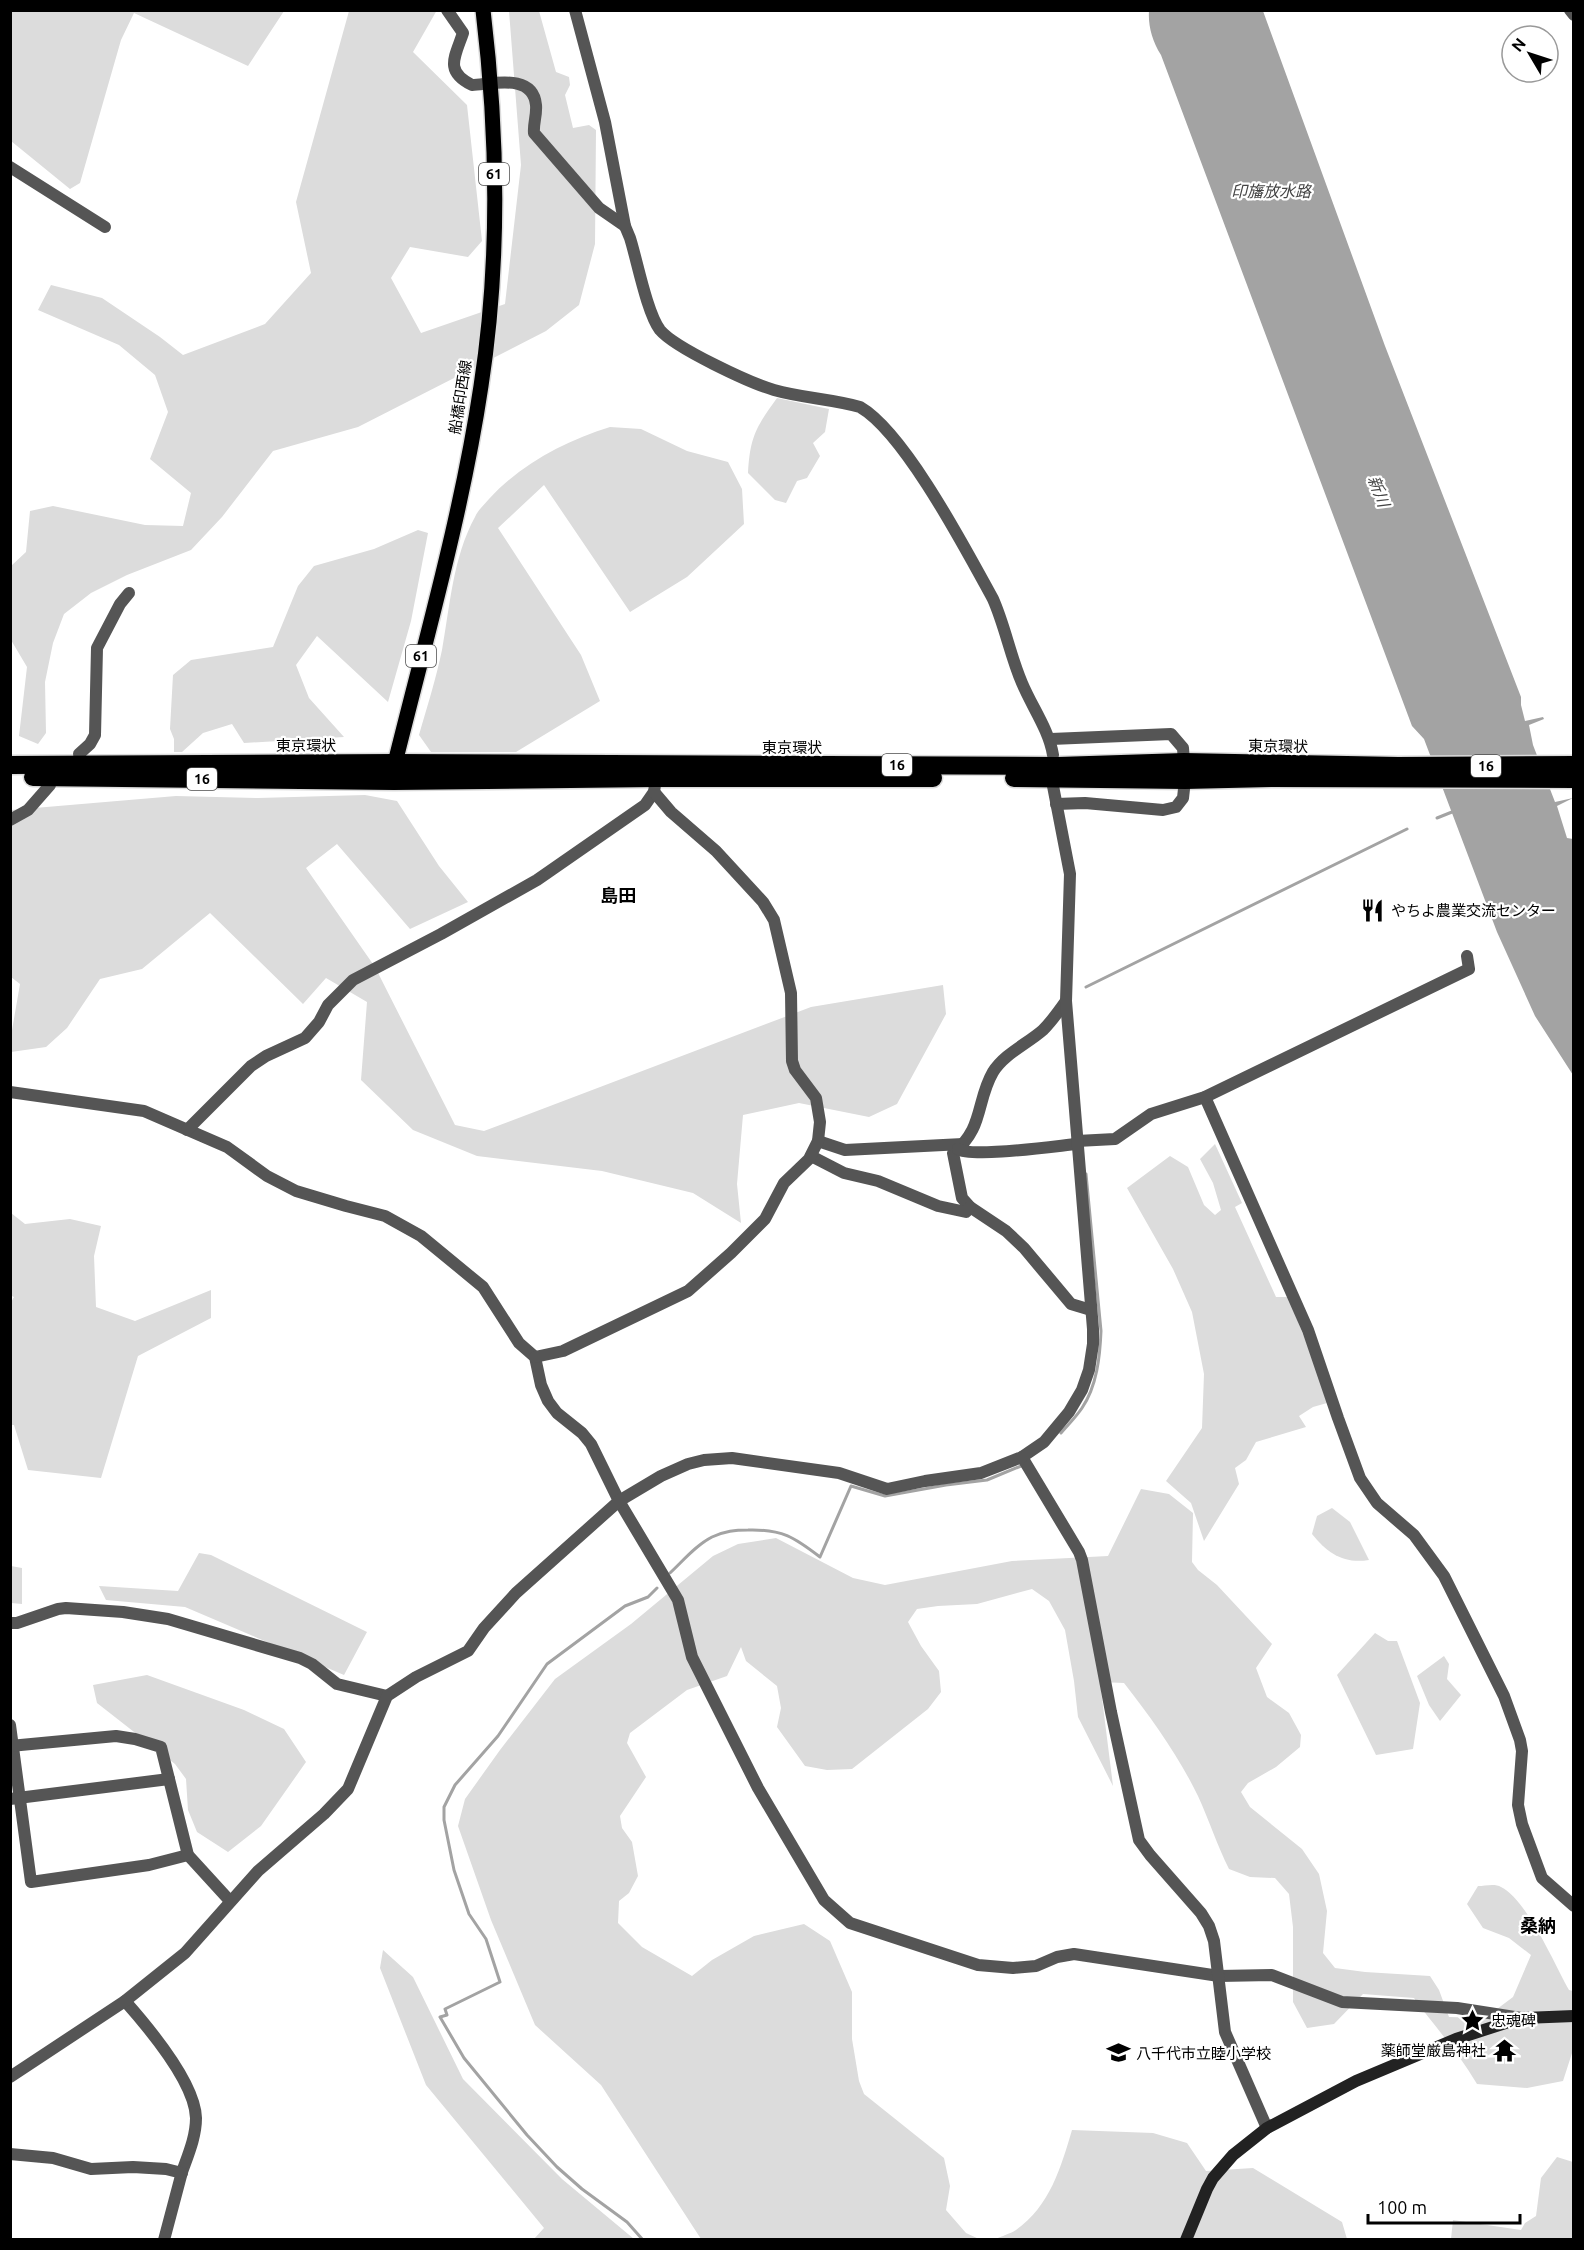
<svg xmlns="http://www.w3.org/2000/svg" width="1584" height="2250" font-family="Ubuntu,'Noto Sans JP',sans-serif">
	<style>
		.green { fill: #dcdcdc }
		.water { fill: #a3a3a3 }
		.lines { fill: none; stroke-linecap: round; stroke-linejoin: round }
		.stream { stroke: #a3a3a3; stroke-width: 3 }
		.primary-casing { stroke: #dbdbdb; stroke-width: 18 }
		.highway-casing { stroke: #dbdbdb; stroke-width: 21 }
		.street { stroke: #555; stroke-width: 12 }
		.secondary { stroke: #222; stroke-width: 12 }
		.primary { stroke: #000; stroke-width: 15 }
		.highway { stroke: #000; stroke-width: 18 }
		.labels { text-anchor: middle; dominant-baseline: central; stroke-width: 4.5; stroke-linejoin: round; paint-order: stroke }
		.shield { fill: #fff; stroke: #4c4c4c; stroke-width: 1.5 }
		.shield-label { font-size: 14px; font-weight: bold; fill: #000 }
		.street-label { font-size: 15px; fill: #000; stroke: #fff }
		.poi-label { font-size: 15px; fill: #000; stroke: #fff; text-anchor: start }
		.water-label { font-size: 16px; font-style: italic; fill: #444; stroke: #fff }
		.quarter-label { font-size: 18px; font-weight: bold; fill: #000; stroke: #fff }
	</style>
	<rect width="100%" height="100%" fill="#fff"/>
	<g class="green">
		<path d="M437 10 413 52 467 105 482 241 468 257 410 247 391 278 421 333 505 304 521 165 509 11H539L556 72 569 77 570 85 565 95 573 128 589 125 596 130 595 244 579 305 546 331 358 427 273 451 222 517 191 550 127 575 91 593 64 614 53 643 45 682 46 733 38 744 19 736 27 667 11 640 10 571 11 566 26 552 30 511 53 506 145 525 183 526 191 493 150 459 168 412 155 375 119 345 38 310 51 285 102 298 160 337 183 355 265 324 311 273 296 202 349 11Z"/>
		<path d="M11 11V10L284 11 248 66 134 13 121 40 80 183 70 189 11 141Z"/>
		<path d="M777 398 829 409 825 432 813 443 820 456 807 478 797 481 786 503 775 500 748 473C750 437 756 427 777 398Z"/>
		<path d="M610 427 641 429 687 451 728 462 742 489 744 524 687 577 630 612 544 485 498 528 581 655 600 701 516 752H431L419 735C427 707 436 679 442 650 450 606 453 557 475 517 478 510 484 505 489 499 521 464 565 441 610 427Z"/>
		<path d="M418 530 428 533 411 621 388 702 317 636 296 665 309 698 344 737 244 743 232 724 203 733 182 752H174V739L170 729 173 675 191 660 273 647 298 586 314 566 374 549Z"/>
		<path d="M365 795 397 801 439 866 468 902 410 929 337 844 306 868 375 967 455 1125 484 1131 811 1007 943 985 946 1014 897 1104 869 1117 799 1103 743 1115 737 1184 741 1223 693 1193 602 1171 477 1156 413 1130 361 1080 367 1002 326 978 303 1004 210 913 142 969 100 979 67 1028 46 1047 11 1052V1036L20 984 11 977V810L176 796 258 798Z"/>
		<path d="M1215 1144 1242 1203 1235 1207 1276 1297H1288L1315 1364 1327 1403 1313 1407 1299 1416 1306 1427 1256 1442 1246 1460 1235 1468 1239 1484 1204 1541 1191 1503 1166 1481 1202 1428 1204 1374 1192 1312 1173 1269 1127 1188 1170 1156 1188 1167 1204 1205 1215 1215 1221 1210 1213 1183 1200 1159Z"/>
		<path d="M11 1213 25 1224 70 1219 101 1226 94 1256 96 1307 135 1321 211 1290V1318L138 1356 101 1478 28 1470 14 1425H11L10 1304 14 1297 10 1295Z"/>
		<path d="M1141 1489 1169 1494 1193 1513 1192 1562 1198 1570 1217 1585 1272 1644 1256 1668 1267 1697 1289 1713 1301 1735 1300 1747 1276 1767 1248 1783 1241 1792 1250 1807 1302 1849 1319 1874 1327 1911 1323 1953 1335 1968 1365 1972 1430 1976 1439 1990 1449 2017 1485 2018 1513 1997 1531 1955 1509 1938 1483 1928 1467 1904 1478 1886C1485 1886 1495 1883 1501 1887 1527 1900 1554 1963 1569 1990L1573 1991V2050L1563 2081 1527 2088 1477 2084C1459 2053 1435 2027 1414 1998L1363 1994 1334 2024 1307 2028 1293 2002V1927L1289 1894 1275 1878 1250 1877 1229 1869C1217 1845 1209 1820 1198 1796 1178 1755 1152 1719 1124 1683L1100 1682 1113 1786 1078 1717 1074 1681 1065 1630 1049 1601 1032 1589 977 1604 938 1606 917 1609 908 1622 921 1646 939 1671 941 1692 928 1709 852 1769 827 1770 805 1766 777 1727 781 1708 777 1686 746 1661 741 1647 727 1676 687 1690 630 1733 627 1743 646 1777 620 1816 622 1828 632 1842 638 1876 629 1893 619 1901 618 1923 642 1947 692 1976 712 1960 754 1936 804 1924 830 1941 852 1992V2039L859 2081 864 2094 944 2158 950 2186 946 2210 966 2233 979 2239H701L601 2085 535 2025 491 1920 458 1826 465 1799 500 1750 555 1679 631 1624 713 1556 738 1544 776 1538 853 1578 885 1585 1012 1561 1108 1556Z"/>
		<path d="M1332 1508 1350 1522 1369 1560C1344 1564 1328 1554 1312 1534L1317 1516Z"/>
		<path d="M199 1553 211 1555 367 1632 344 1675 185 1607 106 1600 99 1586 178 1591Z"/>
		<path d="M11 1566 22 1568V1604L11 1603Z"/>
		<path d="M1375 1633 1388 1641H1397L1420 1703 1413 1749 1376 1755 1337 1675Z"/>
		<path d="M1444 1656 1449 1664 1447 1679 1461 1695 1440 1721 1429 1705 1417 1676Z"/>
		<path d="M147 1675 244 1710 284 1729 306 1762 261 1826 228 1852 197 1832 188 1810 186 1779 175 1764 97 1703 93 1685Z"/>
		<path d="M383 1950 413 1977 463 2079 562 2179 634 2239H534L544 2228 426 2085 380 1968Z"/>
		<path d="M1072 2130 1153 2133 1187 2143 1206 2171 1253 2168 1342 2222 1347 2239 994 2240C1001 2236 1010 2234 1016 2230 1050 2206 1061 2167 1072 2130Z"/>
		<path d="M1557 2157 1573 2162V2239H1451L1453 2220 1521 2230 1525 2223 1536 2216 1541 2178Z"/>
	</g>
	<path class="water" d="M1149 11H1263L1385 346 1521 697V705L1525 721 1543 717 1544 719 1529 725 1533 745 1555 802 1573 798 1557 806 1567 838 1573 839V1075L1535 1016 1497 932 1424 739 1412 726 1161 55C1152 41 1148 25 1149 11Z"/>
	<g class="lines">
		<g class="stream">
			<path d="M1437 818 1452 812"/>
			<path d="M1086 987 1407 829"/>
			<path d="M1061 1433C1068 1425 1076 1417 1082 1408 1097 1386 1100 1356 1101 1331L1086 1174"/>
			<path d="M670 1573C683 1561 696 1545 712 1537 725 1531 735 1530 748 1530 782 1529 794 1537 820 1557L851 1486 885 1496 946 1485 987 1480 1021 1466"/>
			<path d="M643 2240 627 2222 582 2189 557 2167 527 2135 464 2058 440 2017 447 2015 445 2009 500 1982 486 1939 469 1914 454 1870 444 1820V1807L455 1785 498 1736 547 1664 625 1606 648 1597 657 1588"/>
		</g>
		<defs>
			<path id="primary" d="M394 774 395 763C426 638 462 513 481 386 500 263 498 135 483 10"/>
			<g id="highway">
				<path d="M10 765 395 763 1058 766 1184 762 1398 766 1574 765"/>
				<path d="M33 777 394 781 655 778H933"/>
				<path d="M1014 778 1185 780 1271 778 1574 779"/>
			</g>
		</defs>
		<use href="#primary" class="primary-casing"/>
		<use href="#highway" class="highway-casing"/>
		<g class="street">
			<path d="M447 10 463 33C455 57 444 71 472 85 493 84 533 73 536 105 537 115 533 124 534 133L599 208 625 226"/>
			<path d="M575 10 605 122 625 226 630 238C637 260 647 313 660 330 675 348 750 383 774 390 802 398 832 399 860 407 905 433 966 550 993 599 1005 626 1010 655 1022 683 1032 707 1049 730 1053 755"/>
			<path d="M1570 10 1574 15"/>
			<path d="M10 167 105 227"/>
			<path d="M1051 739 1171 734 1183 748 1184 762"/>
			<path d="M79 754 90 744 95 735 97 648 120 604 129 593"/>
			<path d="M1056 804 1085 803 1163 810 1176 807 1183 798 1185 780"/>
			<path d="M10 820 28 810 50 785"/>
			<path d="M1066 1001C1059 1011 1051 1022 1043 1030 1027 1044 1004 1054 993 1072 976 1101 984 1129 953 1153L962 1198 970 1207 1006 1231 1024 1248 1071 1304 1091 1310"/>
			<path d="M10 1092 144 1111 227 1147 267 1176 296 1191 346 1206 385 1216 421 1236 483 1287 519 1343 535 1357 541 1385 548 1401 557 1413 582 1433 591 1444 619 1501 678 1600 692 1657 758 1788 824 1900 850 1923 978 1965 1013 1968 1036 1966 1057 1957 1074 1954 1219 1976 1272 1975 1342 2002 1457 2008 1521 2018"/>
			<path d="M1205 1097 1308 1330 1338 1418 1360 1478 1377 1503 1414 1535 1444 1576 1504 1696 1520 1740 1522 1751 1518 1805 1522 1824 1542 1878 1574 1906"/>
			<path d="M187 1130 251 1066 266 1056 305 1038 319 1022 328 1005 353 980 441 934 537 880 645 805 654 792 655 785"/>
			<path d="M818 1141 845 1150 963 1144"/>
			<path d="M1077 1141 1115 1139 1151 1114 1205 1097 1469 969 1467 956"/>
			<path d="M958 1149C971 1158 1056 1146 1077 1144"/>
			<path d="M811 1156 844 1173 878 1181 938 1206 966 1212 970 1207"/>
			<path d="M535 1357 563 1351 688 1291 731 1253 765 1219 784 1183 809 1159 818 1141 820 1122 816 1098 795 1070 792 1061 791 993 774 920 763 902 716 851 671 812 654 792"/>
			<path d="M1022 1457 1079 1552 1082 1560 1111 1712 1139 1840 1150 1855 1201 1913 1209 1926 1214 1941 1225 2032 1267 2128"/>
			<path d="M10 1623H17L58 1609 66 1608 123 1612 168 1619 300 1658 312 1664 337 1684 387 1696"/>
			<path d="M10 1725 31 1882 149 1865 188 1855"/>
			<path d="M10 1746 116 1736 135 1739 161 1747 169 1779"/>
			<path d="M10 1799 169 1779 188 1855 230 1901"/>
			<path d="M125 2001C148 2027 195 2082 196 2118 196 2137 188 2155 182 2172 176 2194 170 2217 164 2240"/>
			<path d="M10 2077 125 2001 185 1953 258 1871 324 1814 348 1789 387 1696 416 1677 468 1651 484 1628 516 1593 619 1501 661 1476 688 1464 704 1460 732 1458 839 1473 887 1489 925 1481 981 1473 1022 1457 1044 1442 1069 1412 1082 1390 1089 1370 1093 1344V1329L1066 1001 1070 874 1053 786"/>
			<path d="M10 2154 53 2158 91 2169 133 2167 166 2169 182 2173"/>
		</g>
		<path class="secondary" d="M1186 2240 1207 2189 1213 2178 1233 2155 1267 2128 1356 2081 1456 2039 1521 2018 1574 2016"/>
		<use href="#primary" class="primary"/>
		<use href="#highway" class="highway"/>
	</g>
	<defs>
		<symbol id="restaurant-bare" viewBox="-9 -9 18 18"><path d="M-5-6h1v4h1v-4h1v4h1v-4h1v5L-1.5 .5V6h-2V.5L-5-1ZM5-6V6H3V1.5H1.5Q1.5-4 5-6Z" fill="#000" stroke="#fff" stroke-width="2.5" paint-order="stroke"/></symbol>
		<symbol id="sight-bare" viewBox="-9 -9 18 18"><path d="M0-6L1.8-2.2L6-1.7L2.9 1.2L3.7 5.4L0 3.3L-3.7 5.4L-2.9 1.2L-6-1.7L-1.8-2.2Z" fill="#000" stroke="#fff" stroke-width="2.5" paint-order="stroke"/></symbol>
		<symbol id="temple-bare" viewBox="-9 -9 18 18"><path d="M0-6L5-2H3V0L6.5 2.5H4V6H1.5V3h-3V6H-4V2.5H-6.5L-3 0V-2H-5Z" fill="#000" stroke="#fff" stroke-width="2.5" paint-order="stroke"/></symbol>
		<symbol id="school-bare" viewBox="-9 -9 18 18"><path d="M0-5L7-2L0 1L-7-2ZM-4 1L0 2.5L4 1V4Q0 6-4 4Z" fill="#000" stroke="#fff" stroke-width="2.5" paint-order="stroke"/></symbol>
	</defs>
	<g fill-rule="evenodd">
		<use href="#restaurant-bare" x="1356" y="894" width="33" height="33"/>
		<use href="#sight-bare" x="1456" y="2004" width="33" height="33"/>
		<use href="#temple-bare" x="1488" y="2034" width="33" height="33"/>
		<use href="#school-bare" x="1102" y="2036" width="33" height="33"/>
	</g>
	<g class="labels">
		<g class="shield">
			<rect x="479" y="163" width="30" height="22" rx="4.5"/>
			<rect x="406" y="645" width="30" height="22" rx="4.5"/>
			<rect x="882" y="754" width="30" height="22" rx="4.5"/>
			<rect x="1471" y="755" width="30" height="22" rx="4.5"/>
			<rect x="187" y="768" width="30" height="22" rx="4.5"/>
		</g>
		<g class="shield-label">
			<text x="494" y="174">61</text>
			<text x="421" y="656">61</text>
			<text x="897" y="765">16</text>
			<text x="1486" y="766">16</text>
			<text x="202" y="779">16</text>
		</g>
		<g class="street-label">
			<text transform="translate(460 397) rotate(-81)">船橋印西線</text>
			<text x="306" y="745">東京環状</text>
			<text transform="translate(1278 746) rotate(1)">東京環状</text>
			<text x="792" y="747">東京環状</text>
		</g>
		<g class="poi-label">
			<text x="1391" y="910">やちよ農業交流センター</text>
			<text x="1491" y="2020">忠魂碑</text>
			<text x="1486" y="2050" text-anchor="end">薬師堂厳島神社</text>
			<text x="1136" y="2053">八千代市立睦小学校</text>
		</g>
		<g class="water-label">
			<text x="1271" y="191">印旛放水路</text>
			<text transform="translate(1379 491) rotate(69)">新川</text>
		</g>
		<g class="quarter-label">
			<text x="618" y="895">島田</text>
			<text x="1538" y="1925">桑納</text>
		</g>
	</g>
	<rect width="1584" height="2250" fill="none" stroke="#000000" stroke-width="24"/>
	<g transform="translate(1530 54) rotate(309)"><circle r="28" fill="#ffffff" stroke="#999999" stroke-width="1.5"/>
	<path d="M0-4.5L10 22L0 15L-10 22Z" fill="#000000"/>
	<text y="-9" font-size="16" font-weight="bold" text-anchor="middle" fill="#000000">N</text>
	</g>
	<path d="M1368 2214v9h152v-9" fill="none" stroke="#000000" stroke-width="3"/>
	<text x="1377" y="2214" font-size="18" fill="#000000" stroke="#ffffff" stroke-width="4.5" paint-order="stroke">100 m</text>
</svg>
